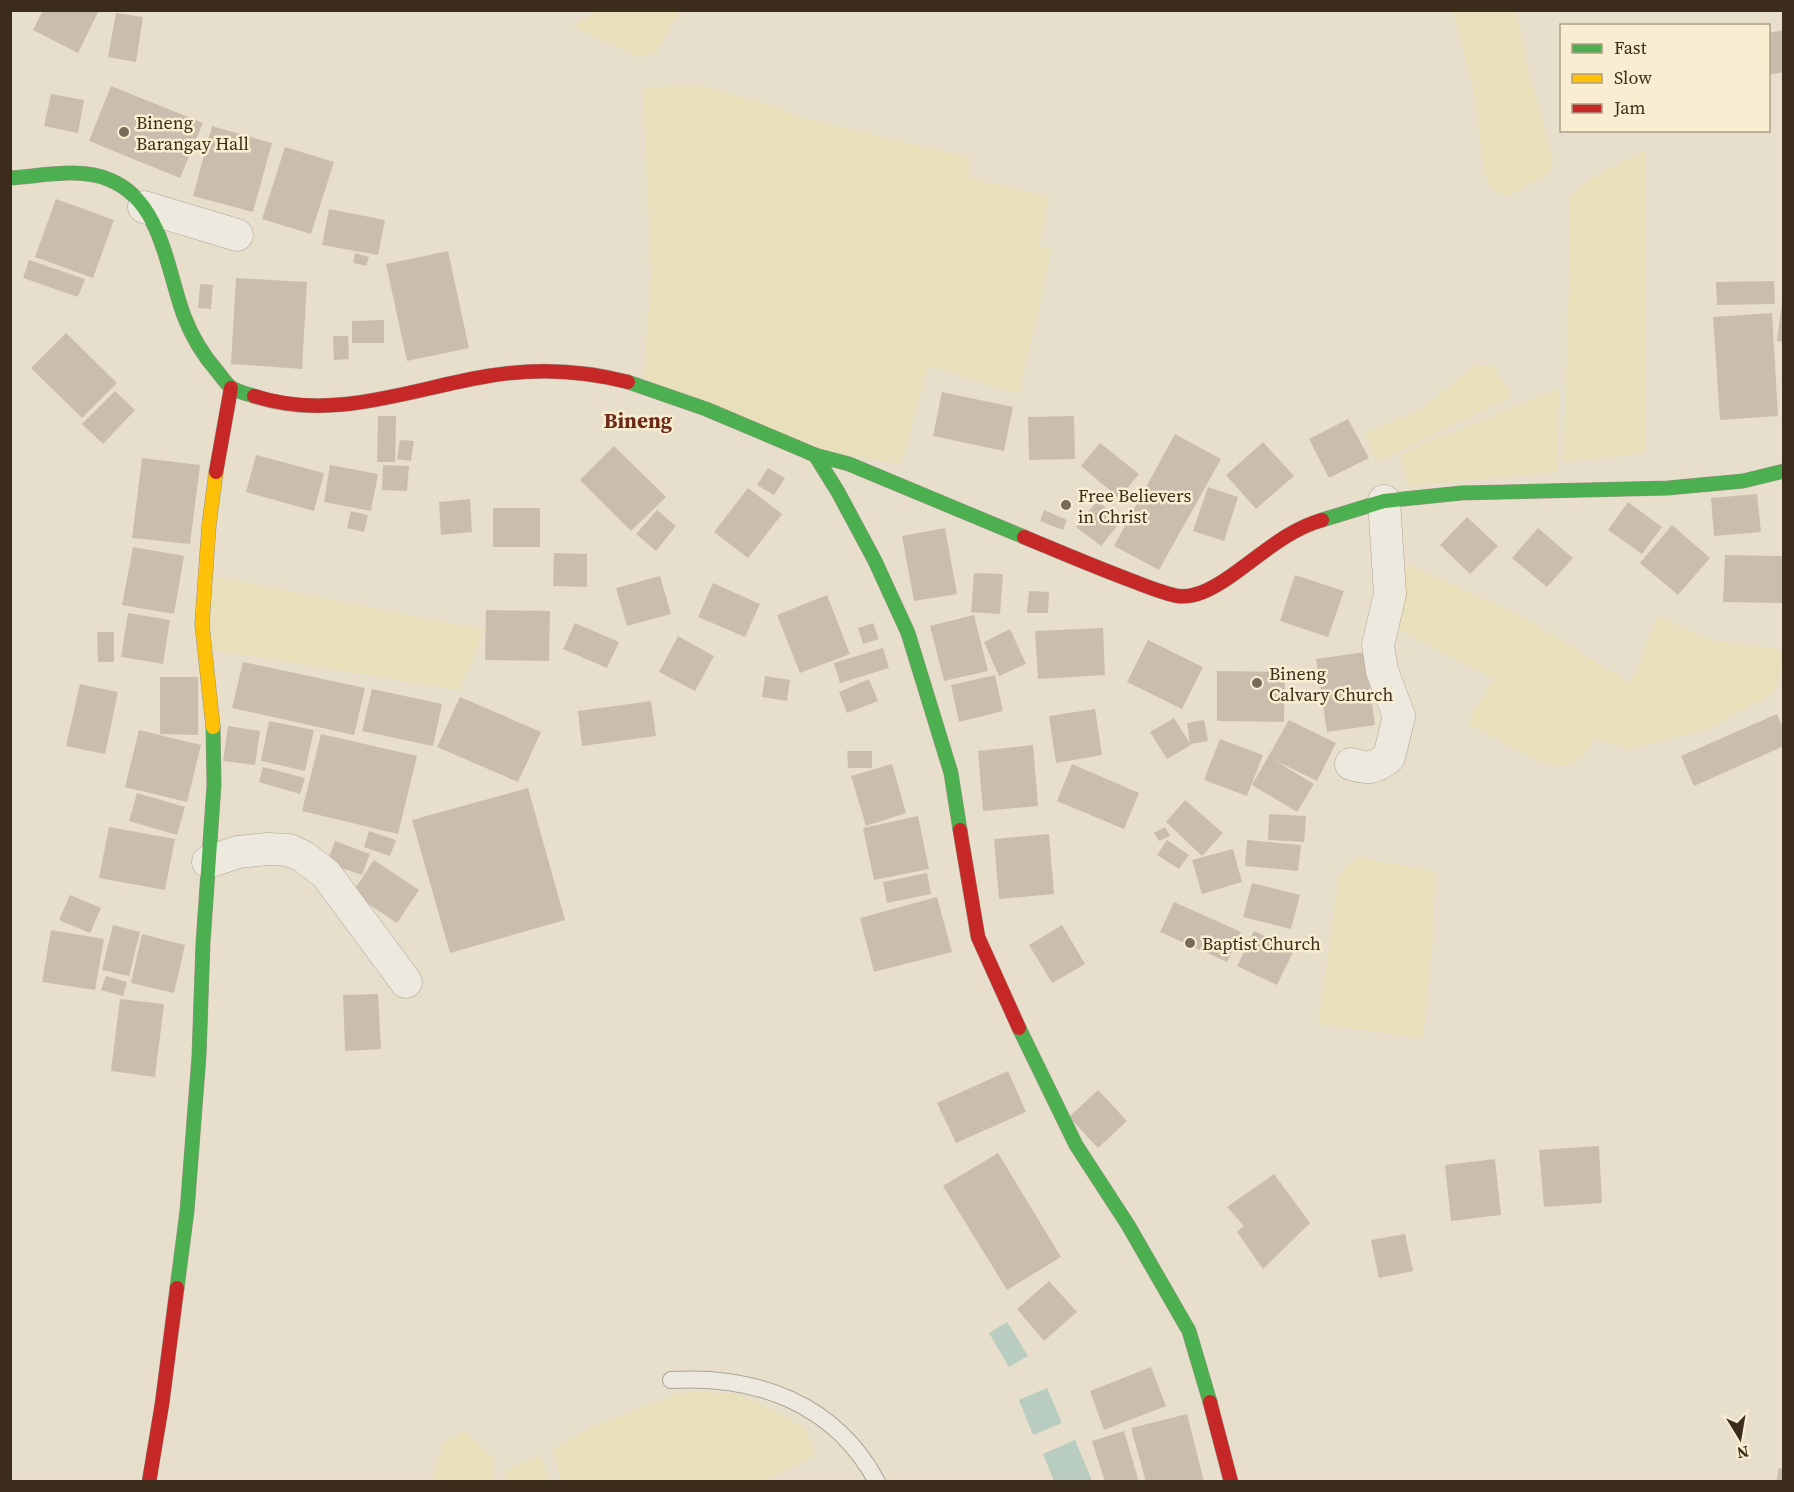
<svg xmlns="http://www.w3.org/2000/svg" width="1794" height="1492" font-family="'Source Serif 4',serif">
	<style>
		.farmland { fill: #e8e0bb }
		.water { fill: #b8ccc0 }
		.building { fill: #cbbdad }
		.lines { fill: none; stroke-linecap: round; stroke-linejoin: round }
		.lane-casing { stroke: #aca495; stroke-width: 18 }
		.street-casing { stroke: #aca495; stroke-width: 33 }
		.fast-casing { stroke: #9c9385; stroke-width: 15 }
		.slow-casing { stroke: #9c9385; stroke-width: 15 }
		.jam-casing { stroke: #9c9385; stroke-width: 15 }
		.lane { stroke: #eee9df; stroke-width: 16 }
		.street { stroke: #eee9df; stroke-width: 32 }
		.fast { stroke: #4caf50; stroke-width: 14 }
		.slow { stroke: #ffc107; stroke-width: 14 }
		.jam { stroke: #c62828; stroke-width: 14 }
		.poi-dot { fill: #786b5a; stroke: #f9eed1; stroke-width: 2 }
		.labels { text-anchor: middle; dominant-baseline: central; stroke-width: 5; stroke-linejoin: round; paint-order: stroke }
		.poi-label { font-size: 18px; fill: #3c2c1c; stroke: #f9eed1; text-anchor: start }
		.quarter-label { font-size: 21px; font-weight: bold; fill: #6d2a17; stroke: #f9eed1 }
	</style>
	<rect width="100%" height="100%" fill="#e7dfcc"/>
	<g class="farmland">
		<path d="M597 11V10L679 11 657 51 640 57 573 27Z"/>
		<path d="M1453 11H1515L1519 22 1529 72 1553 159 1550 173 1508 196 1489 187 1484 168 1473 87Z"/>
		<path d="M667 86H700L771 105 797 116 971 158 968 178 1049 197 1039 246 1052 250 1019 394 928 366 901 464 820 451 644 378 651 274 643 88Z"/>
		<path d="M1646 150 1645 453 1563 462 1568 328 1570 195 1590 179Z"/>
		<path d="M1492 364 1512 397 1376 462 1365 434 1420 409 1476 366Z"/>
		<path d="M1559 388 1557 472 1408 486 1400 454Z"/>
		<path d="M1408 564 1527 619 1628 682 1636 671 1658 616 1711 640 1783 650V665L1774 693 1707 729 1628 749 1595 738 1581 759 1562 767 1539 761 1467 723 1494 679 1383 621 1385 605Z"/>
		<path d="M208 575 484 630 460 690 200 648Z"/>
		<path d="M1356 857 1435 871 1433 935 1423 1038 1318 1024 1339 874Z"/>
		<path d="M695 1391 738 1395 762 1405 806 1429 815 1456 764 1481H561L552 1449 592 1427 679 1393Z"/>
		<path d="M466 1431 494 1458 492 1481H431L444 1443Z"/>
		<path d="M541 1454 550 1481H503L506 1471Z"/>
	</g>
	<g class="water">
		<path d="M1007 1322 1028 1356 1009 1367 989 1333Z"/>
		<path d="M1047 1388 1062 1423 1033 1435 1019 1400Z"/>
		<path d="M1075 1440 1092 1481H1054L1043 1454Z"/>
	</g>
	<g class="building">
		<path d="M43 10H99L78 53 33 30Z"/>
		<path d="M116 13 143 17 136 62 108 57Z"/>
		<path d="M1784 30V72L1768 75V33Z"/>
		<path d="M111 86 203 123 180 178 89 141Z"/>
		<path d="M51 94 84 100 78 133 44 126Z"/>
		<path d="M212 126 272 143 253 212 193 196Z"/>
		<path d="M285 147 334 162 311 234 262 219Z"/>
		<path d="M56 199 114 220 93 278 35 257Z"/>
		<path d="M329 209 385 220 378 255 322 245Z"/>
		<path d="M448 251 469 348 407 361 386 264Z"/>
		<path d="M355 253 369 257 366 266 353 263Z"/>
		<path d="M29 260 85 279 78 297 23 278Z"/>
		<path d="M236 278 307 282 302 369 231 364Z"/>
		<path d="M1774 281 1775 304 1717 305 1716 282Z"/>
		<path d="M200 284 213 285 211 309 198 308Z"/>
		<path d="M1782 302H1784V342L1777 341Z"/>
		<path d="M1772 313 1778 416 1720 420 1713 317Z"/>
		<path d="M384 320V343H352V321Z"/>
		<path d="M66 333 117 383 82 418 31 368Z"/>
		<path d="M333 336H348L349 359 334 360Z"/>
		<path d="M115 391 135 410 103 444 82 424Z"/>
		<path d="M942 392 1013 407 1004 451 933 436Z"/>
		<path d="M378 416H396L395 462H377Z"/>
		<path d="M1074 416 1075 459 1029 460 1028 417Z"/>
		<path d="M1348 419 1369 458 1329 478 1309 439Z"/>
		<path d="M1175 434 1221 459 1159 570 1114 546Z"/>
		<path d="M400 440 414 441 411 461 397 459Z"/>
		<path d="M1263 442 1294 476 1256 509 1226 475Z"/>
		<path d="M1100 443 1139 474 1119 498 1081 466Z"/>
		<path d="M614 446 666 497 631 531 580 480Z"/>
		<path d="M256 455 324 473 314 511 246 492Z"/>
		<path d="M142 458 200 465 190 544 132 538Z"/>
		<path d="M330 465 378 474 371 511 324 502Z"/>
		<path d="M383 465 409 466 407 491 382 490Z"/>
		<path d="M768 468 785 478 774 495 757 485Z"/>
		<path d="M1208 487 1238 497 1224 541 1193 531Z"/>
		<path d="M748 488 782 514 748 558 714 532Z"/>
		<path d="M1757 494 1761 532 1714 536 1711 498Z"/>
		<path d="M470 499 472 532 441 535 439 502Z"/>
		<path d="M1097 501 1122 520 1101 546 1076 527Z"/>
		<path d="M1628 502 1662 527 1642 554 1608 530Z"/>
		<rect x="493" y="508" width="47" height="39"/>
		<path d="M657 510 676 526 656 551 636 534Z"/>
		<path d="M1044 510 1067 520 1063 530 1040 521Z"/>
		<path d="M351 511 368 515 364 532 347 528Z"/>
		<path d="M1467 517 1498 546 1470 574 1440 545Z"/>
		<path d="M1672 525 1710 558 1678 595 1640 563Z"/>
		<path d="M945 528 957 594 914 601 902 536Z"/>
		<path d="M1538 528 1573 558 1547 587 1512 558Z"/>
		<path d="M133 547 184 556 174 614 122 605Z"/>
		<path d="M554 553 587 554V587L553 586Z"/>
		<path d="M1725 555 1784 556V603L1723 602Z"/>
		<path d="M974 573 1003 574 1000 614 971 612Z"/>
		<path d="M1295 575 1344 591 1328 637 1280 621Z"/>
		<path d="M660 576 671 614 627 626 616 588Z"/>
		<path d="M713 583 760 604 745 637 698 617Z"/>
		<path d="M1029 591 1049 592 1048 613H1027Z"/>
		<path d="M827 595 850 654 800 673 777 615Z"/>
		<path d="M486 610 550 611 549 661 485 660Z"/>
		<path d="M128 613 170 620 163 664 121 657Z"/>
		<path d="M974 615 988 671 944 681 930 626Z"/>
		<path d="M575 623 619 642 607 668 563 649Z"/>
		<path d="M873 623 879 639 863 644 858 628Z"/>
		<path d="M1103 628 1105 675 1038 679 1035 631Z"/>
		<path d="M1010 629 1026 664 999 676 984 642Z"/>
		<path d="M97 632H114V662H98Z"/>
		<path d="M678 636 714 656 695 691 659 672Z"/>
		<path d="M1148 640 1203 667 1182 709 1127 682Z"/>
		<path d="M883 648 889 668 840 683 834 663Z"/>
		<path d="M1365 652 1375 725 1327 732 1316 659Z"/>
		<path d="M243 662 365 688 354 735 232 708Z"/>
		<path d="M1217 671 1285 672 1284 722 1217 721Z"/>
		<path d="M995 675 1003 711 959 722 951 685Z"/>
		<path d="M765 676 790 680 787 701 762 697Z"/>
		<path d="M160 677H198V735L160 734Z"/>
		<path d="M869 679 878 701 847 713 839 692Z"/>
		<path d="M80 684 118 692 105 754 66 746Z"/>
		<path d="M372 689 442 704 433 746 362 731Z"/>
		<path d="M460 697 541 732 518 782 437 747Z"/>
		<path d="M651 701 656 736 582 746 578 711Z"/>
		<path d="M1095 709 1102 755 1056 763 1049 716Z"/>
		<path d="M1777 714 1784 729V746L1694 786 1681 756Z"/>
		<path d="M1174 718 1191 745 1167 759 1150 732Z"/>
		<path d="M1204 720 1208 741 1190 744 1187 723Z"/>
		<path d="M1289 720 1336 743 1317 781 1274 760 1314 784 1297 812 1252 785Z"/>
		<path d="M269 721 314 730 305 771 261 761Z"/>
		<path d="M228 726 260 731 255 765 223 761Z"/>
		<path d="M139 730 201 745 187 802 125 787Z"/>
		<path d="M321 734 417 756 398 834 302 811Z"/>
		<path d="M1220 739 1263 755 1247 796 1204 780Z"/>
		<path d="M1033 745 1038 806 983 811 978 751Z"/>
		<path d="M847 751H872V768H848Z"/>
		<path d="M892 764 906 813 866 826 851 776Z"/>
		<path d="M1072 764 1139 793 1124 829 1057 801Z"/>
		<path d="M263 767 305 778 300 794 259 782Z"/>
		<path d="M528 788 565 920 450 953 412 820Z"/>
		<path d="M137 793 185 807 177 835 129 821Z"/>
		<path d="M1185 800 1223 833 1202 856 1166 822Z"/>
		<path d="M1269 814 1306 816 1304 842 1268 840Z"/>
		<path d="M918 816 929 869 874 880 863 828Z"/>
		<path d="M109 827 175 839 165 890 99 878Z"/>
		<path d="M1165 827 1170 836 1159 841 1154 833Z"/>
		<path d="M369 831 396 840 390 856 364 847Z"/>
		<path d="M1049 834 1054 894 999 899 994 839Z"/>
		<path d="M1167 840 1189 855 1179 869 1157 855Z"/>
		<path d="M1247 840 1301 845 1298 871 1245 866Z"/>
		<path d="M335 841 370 854 362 875 327 863Z"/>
		<path d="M1233 849 1242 882 1202 894 1192 860Z"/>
		<path d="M374 860 419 890 397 923 352 893Z"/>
		<path d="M927 873 931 894 887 903 883 882Z"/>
		<path d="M1252 883 1300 895 1291 929 1243 917Z"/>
		<path d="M70 895 101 908 90 933 59 920Z"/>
		<path d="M937 897 952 952 874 972 860 918Z"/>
		<path d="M1174 902 1241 932 1227 962 1160 932Z"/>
		<path d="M113 925 140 932 129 976 102 970Z"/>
		<path d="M1062 925 1085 964 1052 983 1029 945Z"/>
		<path d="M51 930 104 939 95 990 42 982Z"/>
		<path d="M1254 931 1294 950 1277 985 1237 966Z"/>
		<path d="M142 934 185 945 174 993 131 983Z"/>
		<path d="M106 976 127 982 123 996 101 990Z"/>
		<path d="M378 994 381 1049 345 1051 343 995Z"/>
		<path d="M120 999 164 1004 155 1077 111 1071Z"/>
		<path d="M1008 1071 1026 1112 956 1143 937 1103Z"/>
		<path d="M1098 1090 1127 1121 1098 1148 1069 1117Z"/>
		<path d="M1599 1146 1602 1203 1544 1207 1539 1150Z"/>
		<path d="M998 1153 1061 1257 1007 1290 943 1186Z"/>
		<path d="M1495 1159 1501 1215 1451 1221 1445 1165Z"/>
		<path d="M1274 1174 1310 1223 1263 1269 1237 1232 1244 1226 1227 1207Z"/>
		<path d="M1405 1234 1413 1271 1379 1278 1371 1240Z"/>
		<path d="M1049 1281 1077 1312 1044 1341 1017 1309Z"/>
		<path d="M1151 1367 1166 1406 1104 1430 1090 1391Z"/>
		<path d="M1187 1414 1204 1482H1146L1131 1428Z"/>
		<path d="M1124 1431 1139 1482H1105L1092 1441Z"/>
		<path d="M1779 1468 1784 1469V1482H1776Z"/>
	</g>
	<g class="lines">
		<defs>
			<path id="lane" d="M671 1380C756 1375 835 1403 877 1482"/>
			<g id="street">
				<path d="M144 207 237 235"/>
				<path d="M1351 764C1367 769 1376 769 1389 757L1399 716 1382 671 1378 645 1390 594 1384 501"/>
				<path d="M208 862 238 852 267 849 289 850 304 857 326 874 406 982"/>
			</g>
			<g id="fast">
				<path d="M10 178C41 176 81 167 110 180 162 201 167 271 184 316 192 337 203 355 217 371 222 377 226 384 232 388 239 392 247 394 254 396"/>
				<path d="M628 382 706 409 815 455 849 464 1024 537"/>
				<path d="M815 455 838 492 875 561 908 633 951 773 960 830"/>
				<path d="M1322 520 1384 501 1461 493 1668 488 1743 481 1784 471"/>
				<path d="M1019 1028 1076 1145 1128 1225 1189 1331 1210 1402"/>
				<path d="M177 1288 187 1211 199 1056 203 943 214 785 213 727"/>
			</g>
			<path id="slow" d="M213 727 202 624 209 525 216 472"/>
			<g id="jam">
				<path d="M254 396C333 422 410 389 488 376 535 368 582 370 628 382"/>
				<path d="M216 472 231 388"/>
				<path d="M1024 537C1060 552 1095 567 1130 580 1146 586 1162 593 1178 596 1195 598 1211 589 1225 580 1257 559 1284 531 1322 520"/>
				<path d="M960 830 978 937 1019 1028"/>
				<path d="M1210 1402 1231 1482"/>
				<path d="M149 1482 162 1404 177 1288"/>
			</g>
		</defs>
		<use href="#lane" class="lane-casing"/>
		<use href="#street" class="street-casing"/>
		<use href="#fast" class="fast-casing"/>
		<use href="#slow" class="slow-casing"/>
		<use href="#jam" class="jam-casing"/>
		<use href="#lane" class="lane"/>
		<use href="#street" class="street"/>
		<use href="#fast" class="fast"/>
		<use href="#slow" class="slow"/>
		<use href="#jam" class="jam"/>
	</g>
	<g class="poi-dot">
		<circle cx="124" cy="132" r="6"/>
		<circle cx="1066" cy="505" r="6"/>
		<circle cx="1257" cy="683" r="6"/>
		<circle cx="1190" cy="943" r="6"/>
	</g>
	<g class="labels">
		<g class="poi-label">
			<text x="136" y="122">Bineng<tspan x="136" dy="21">Barangay Hall</tspan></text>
			<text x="1078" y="495">Free Believers<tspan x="1078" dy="21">in Christ</tspan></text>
			<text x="1269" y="673">Bineng<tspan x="1269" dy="21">Calvary Church</tspan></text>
			<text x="1202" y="943">Baptist Church</text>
		</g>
		<g class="quarter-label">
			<text x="638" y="420">Bineng</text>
		</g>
	</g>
	<rect width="1794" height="1492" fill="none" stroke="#3c2c1c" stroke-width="24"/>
	<rect x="1560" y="24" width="210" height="108" fill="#f9eed1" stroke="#ada089" stroke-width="1.5"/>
	<rect x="1572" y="44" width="30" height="9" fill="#4caf50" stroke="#ada089" stroke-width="1.5"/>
	<text x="1614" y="54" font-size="18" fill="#3c2c1c">Fast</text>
	<rect x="1572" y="74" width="30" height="9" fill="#ffc107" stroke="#ada089" stroke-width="1.5"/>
	<text x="1614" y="84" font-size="18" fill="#3c2c1c">Slow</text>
	<rect x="1572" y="104" width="30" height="9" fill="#c62828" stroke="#ada089" stroke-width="1.5"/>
	<text x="1614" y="114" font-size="18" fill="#3c2c1c">Jam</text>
	<g transform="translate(1740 1438) rotate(169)" stroke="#f9eed1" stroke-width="4.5" paint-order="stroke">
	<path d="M0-4.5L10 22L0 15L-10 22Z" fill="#3c2c1c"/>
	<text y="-9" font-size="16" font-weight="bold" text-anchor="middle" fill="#3c2c1c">N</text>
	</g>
</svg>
